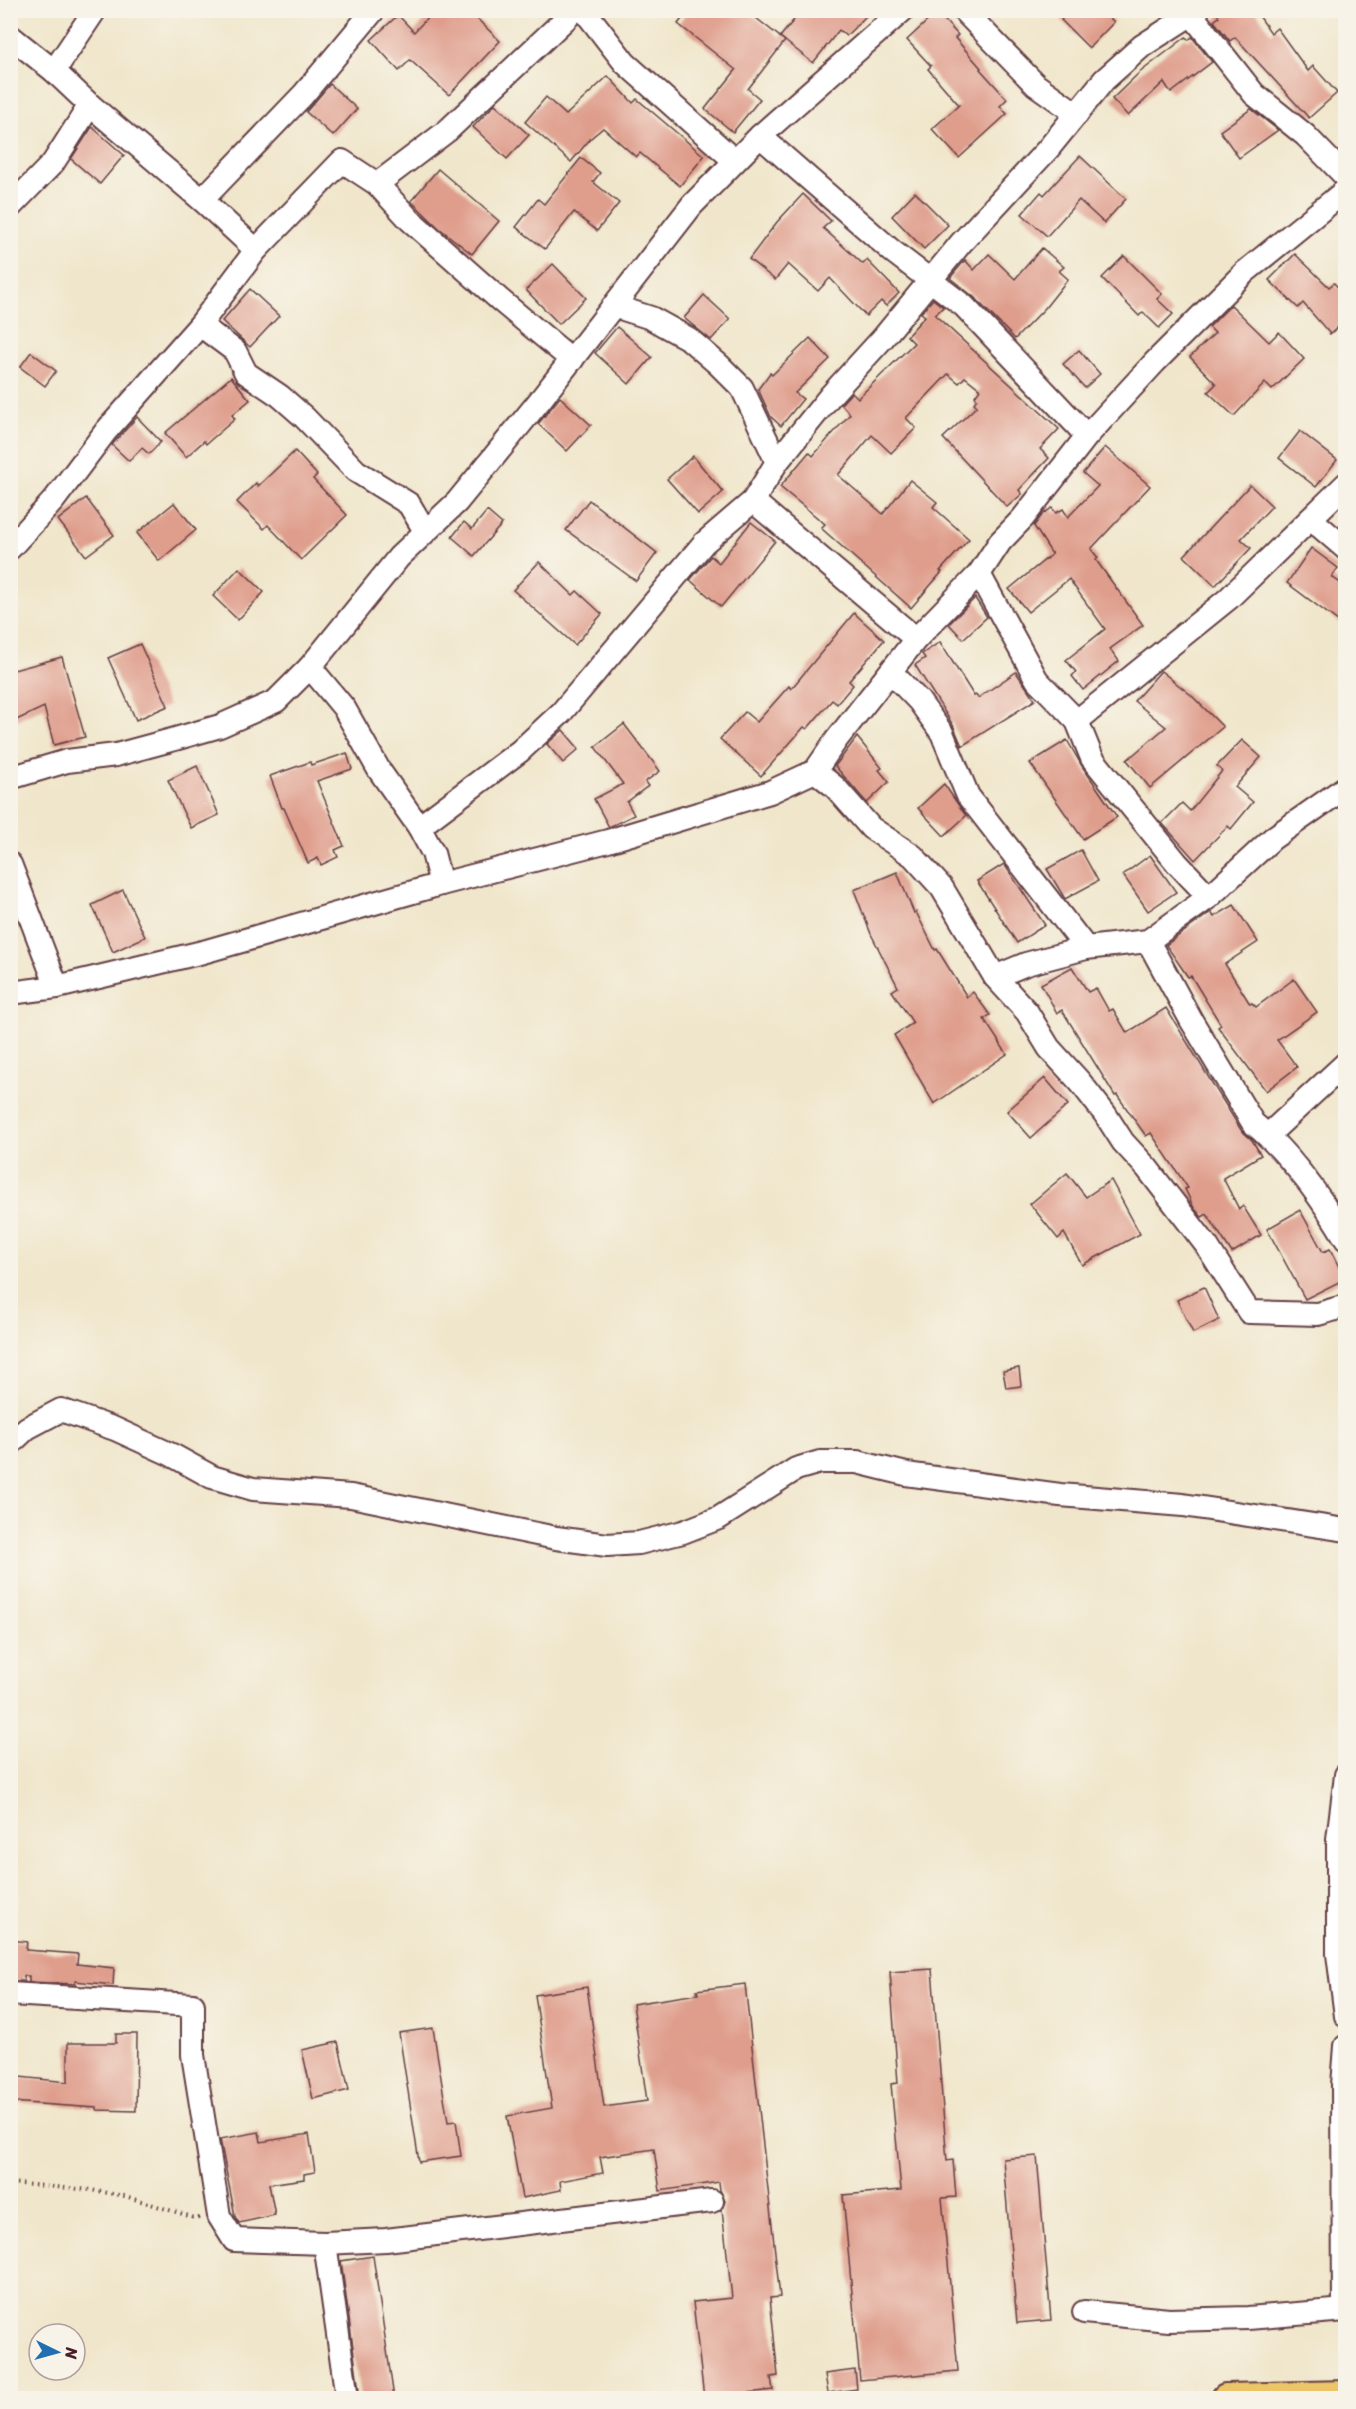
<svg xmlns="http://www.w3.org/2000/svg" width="1356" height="2409" font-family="Sriracha,sans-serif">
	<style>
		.building { fill: #df9d8c }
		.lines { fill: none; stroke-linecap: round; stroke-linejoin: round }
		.minor-casing { stroke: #633d43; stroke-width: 26 }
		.major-casing { stroke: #633d43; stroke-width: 32 }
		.path { stroke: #633d43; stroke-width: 4; stroke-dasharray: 1.5 4.5; stroke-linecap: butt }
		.minor { stroke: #fff; stroke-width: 22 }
		.major { stroke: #edc569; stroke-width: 28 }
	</style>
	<rect width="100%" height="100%" fill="#f7f3e8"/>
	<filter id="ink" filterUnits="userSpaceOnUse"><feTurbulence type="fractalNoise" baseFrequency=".0167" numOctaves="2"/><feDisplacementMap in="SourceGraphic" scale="12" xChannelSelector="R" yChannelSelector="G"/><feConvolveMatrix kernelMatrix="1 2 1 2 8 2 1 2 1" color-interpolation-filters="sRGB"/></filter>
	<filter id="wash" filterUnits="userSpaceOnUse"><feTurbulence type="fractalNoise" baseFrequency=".008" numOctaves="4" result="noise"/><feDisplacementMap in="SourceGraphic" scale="24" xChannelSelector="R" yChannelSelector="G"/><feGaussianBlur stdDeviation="1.35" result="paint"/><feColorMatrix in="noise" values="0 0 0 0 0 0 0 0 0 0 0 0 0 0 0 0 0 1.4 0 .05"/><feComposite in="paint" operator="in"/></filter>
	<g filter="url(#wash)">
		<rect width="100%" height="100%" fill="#f0e6cb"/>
		<g id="blocks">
			<g class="building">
				<path d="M435 10H468L500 41 449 95 410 60 399 71 371 40 398 15 414 32Z"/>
				<path d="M689 10H746L785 41 748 89 760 99 733 132 705 109 736 70 678 24Z"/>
				<path d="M802 10H872L846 36 839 30 813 63 780 37Z"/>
				<path d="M1070 10H1102L1114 22 1089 48 1061 20Z"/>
				<path d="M1215 10H1255L1271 33 1277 28 1308 71 1313 66 1337 93 1309 118 1235 37 1230 41 1214 21 1219 17Z"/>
				<path d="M937 12 958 35 955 38 981 68 980 69 1007 99 1000 106 1007 114 959 158 932 129 959 105 928 69 931 66 907 40Z"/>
				<path d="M1186 37 1188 40 1192 37 1212 62 1171 93 1164 82 1128 116 1112 99 1139 73Z"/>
				<path d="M608 76 633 103 637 99 704 156 680 186 640 153 636 157 603 128 591 138 571 162 525 122 546 97 566 115Z"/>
				<path d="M330 84 357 109 333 136 306 112Z"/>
				<path d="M495 104 529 135 507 159 473 127Z"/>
				<path d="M1251 109 1278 130 1239 158 1220 131Z"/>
				<path d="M92 127 124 155 100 184 71 159Z"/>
				<path d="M1080 156 1126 199 1104 223 1079 200 1047 236 1022 214 1041 192 1044 195Z"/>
				<path d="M581 158 600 173 593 182 619 203 597 231 574 212 545 249 516 227 538 199 544 204Z"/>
				<path d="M438 169 499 221 472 254 439 228 411 201Z"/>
				<path d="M915 192 948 225 924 249 892 216Z"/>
				<path d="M803 194 831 221 823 228 863 264 867 260 899 293 886 306 881 301 866 316 830 278 818 291 788 264 775 280 749 259 777 222Z"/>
				<path d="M1042 248 1064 267 1059 271 1068 279 1045 308 1015 339 974 297 950 278 965 260 974 270 989 254 1015 279Z"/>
				<path d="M1295 254 1329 287 1334 283 1346 296V320L1330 334 1303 303 1298 308 1269 280Z"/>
				<path d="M1124 256 1162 294 1157 299 1173 314 1159 328 1143 312 1139 316 1102 278Z"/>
				<path d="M553 264 586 298 559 324 526 290Z"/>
				<path d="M250 289 279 316 250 347 222 321Z"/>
				<path d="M704 295 730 319 711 340 684 318Z"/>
				<path d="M933 299 943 307 935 315 1059 429 1040 449 1049 458 1019 490 1022 494 1007 507 943 438 977 406 974 403 977 399 975 396 980 389 965 377 959 383 948 374 906 418 916 428 891 453 872 435 838 475 883 514 910 480 937 502 933 507 969 539 940 571 942 572 911 608 821 528 825 524 780 487 809 452 813 456 850 414 841 404 852 392 858 398 914 343 907 336 925 316 921 313Z"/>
				<path d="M1231 305 1269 342 1279 332 1304 359 1272 390 1265 383 1234 416 1208 392 1216 384 1190 357 1215 333 1209 327Z"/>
				<path d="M617 327 652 357 629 384 595 353Z"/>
				<path d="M810 338 830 359 795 393 803 399 781 426 771 417 758 389 770 373 772 375Z"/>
				<path d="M1079 350 1100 374 1085 388 1063 364Z"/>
				<path d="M31 352 56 371 45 386 20 367Z"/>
				<path d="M231 377 250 400 232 415 235 419 206 444 204 441 186 457 165 433Z"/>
				<path d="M560 397 591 425 567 451 538 424Z"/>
				<path d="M137 417 161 442 149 454 142 448 129 461 112 445Z"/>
				<path d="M1300 431 1337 460 1316 487 1279 458Z"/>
				<path d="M1105 447 1150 486 1091 549 1098 558 1096 560 1143 625 1110 649 1119 661 1083 690 1072 676 1076 672 1066 660 1105 629 1069 579 1028 612 1009 589 1052 554 1034 526 1043 514 1052 508 1056 513 1063 509 1068 517 1098 486 1083 473Z"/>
				<path d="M295 451 317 475 313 479 347 515 301 560 268 525 264 529 237 502 256 483 258 486Z"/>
				<path d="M693 456 723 492 698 514 667 479Z"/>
				<path d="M1250 485 1272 506 1241 539 1251 548 1215 586 1184 556Z"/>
				<path d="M86 498 114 535 86 556 58 520Z"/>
				<path d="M589 500 657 553 636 581 566 530Z"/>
				<path d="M174 503 196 530 159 561 137 533Z"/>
				<path d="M487 511 502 524 474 556 452 537 464 522 472 529Z"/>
				<path d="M751 522 775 541 721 607 690 580 711 556 719 563Z"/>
				<path d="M1311 548 1338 568 1332 577 1346 587V627L1287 583Z"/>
				<path d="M539 562 573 595 577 591 602 614 575 645 513 590Z"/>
				<path d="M239 568 264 592 238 620 213 596Z"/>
				<path d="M975 598 987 617 963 639 949 624Z"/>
				<path d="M854 613 884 640 849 681 853 685 837 704 832 700 807 729 804 727 761 776 720 739 745 712 757 722 789 686 791 689Z"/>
				<path d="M940 642 974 696 976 695 978 698 1016 672 1035 700 962 746 953 725 915 665 925 658 922 654Z"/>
				<path d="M140 644 168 706 136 720 108 658Z"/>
				<path d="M62 657 85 737 54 745 44 707 10 723V671Z"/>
				<path d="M1161 671 1191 695 1223 727 1150 788 1127 760 1166 727 1134 701Z"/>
				<path d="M624 724 660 771 645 782 648 786 627 802 634 815 609 827 594 799 623 784 595 747Z"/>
				<path d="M563 730 579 749 563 763 547 744Z"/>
				<path d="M857 737 882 768 879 770 889 782 867 803 835 766Z"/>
				<path d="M1067 740 1082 766 1117 817 1083 839 1030 763Z"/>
				<path d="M1242 740 1261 757 1235 787 1253 802 1231 829 1228 826 1195 860 1162 823 1182 803 1190 811 1222 771 1217 766Z"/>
				<path d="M347 753 352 769 317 781 344 846 335 850 338 857 321 865 318 858 308 863 284 808H282L270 776 310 762 311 765Z"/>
				<path d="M197 766 219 815 191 828 168 780Z"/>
				<path d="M944 784 966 816 944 836 918 808Z"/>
				<path d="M1081 850 1098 881 1065 899 1047 869Z"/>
				<path d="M1150 855 1176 892 1148 911 1123 875Z"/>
				<path d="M1004 864 1045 925 1017 943 977 881Z"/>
				<path d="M897 872 914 913 916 912 935 950 937 949 967 997 973 992 990 1015 984 1019 1007 1054 934 1104 894 1035 913 1023 892 991 898 987 871 934 854 890Z"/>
				<path d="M123 890 145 937 113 952 92 905Z"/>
				<path d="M1234 905 1258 942 1225 964 1250 1004 1252 1003 1256 1007 1294 979 1317 1012 1277 1040 1297 1067 1266 1091 1218 1027 1221 1025 1191 976 1188 977 1166 945 1211 912 1214 917Z"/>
				<path d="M1072 967 1088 992 1096 988 1109 1011 1113 1009 1127 1033 1166 1008 1241 1130 1252 1140 1261 1155 1223 1178 1239 1209 1243 1206 1261 1235 1232 1253 1207 1214 1202 1217 1194 1208 1185 1189 1188 1188 1151 1133 1146 1136 1117 1095 1115 1096 1062 1010 1057 1013 1041 984Z"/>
				<path d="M1045 1078 1068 1105 1031 1138 1007 1111Z"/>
				<path d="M1067 1173 1086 1197 1111 1180 1140 1234 1082 1265 1064 1233 1058 1239 1030 1204Z"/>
				<path d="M1300 1210 1323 1252 1330 1249 1345 1279 1305 1299 1267 1229Z"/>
				<path d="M1204 1287 1219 1320 1193 1333 1177 1300Z"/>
				<path d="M1019 1368 1021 1386 1006 1388 1003 1371Z"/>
				<path d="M10 1940 27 1942 26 1950 78 1954 77 1964 114 1968 113 1985 75 1981V1984L29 1982V1976H24V1981H10Z"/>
				<path d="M932 1969 947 2161 953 2160 956 2197 942 2198 958 2371 860 2380 843 2195 901 2190 891 2084 898 2083 890 1972Z"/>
				<path d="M745 1984 780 2297 770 2298 778 2376 771 2377 773 2390 704 2398 693 2302 732 2298 722 2210 725 2200 720 2190 719 2182 660 2191 654 2149 600 2157 603 2173 560 2181 561 2190 522 2198 507 2116 552 2108 535 1995 587 1987 604 2107 647 2101 633 2004 698 1994 697 1990Z"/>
				<path d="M433 2028 448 2122 456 2121 461 2156 419 2162 399 2033Z"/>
				<path d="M116 2034H137L136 2111 97 2110V2108L10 2102V2076L68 2082V2043H116Z"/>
				<path d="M338 2042 349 2090 313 2099 302 2050Z"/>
				<path d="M259 2132 261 2142 309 2134 315 2172 304 2174V2179L269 2184 275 2215 239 2223 235 2216 220 2139Z"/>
				<path d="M1037 2156 1051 2320 1017 2323 1003 2159Z"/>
				<path d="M373 2256 394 2398H360L341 2261Z"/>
				<path d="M855 2370 857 2389 828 2393 825 2374Z"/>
			</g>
		</g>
	</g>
	<g filter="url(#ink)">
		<use href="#blocks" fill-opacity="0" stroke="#633d43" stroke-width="1.5"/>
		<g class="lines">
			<defs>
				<g id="minor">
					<path d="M584 10 625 63 735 161"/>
					<path d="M963 10 1036 85 1077 114"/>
					<path d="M1192 15 1254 94 1305 135 1346 177"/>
					<path d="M10 36 54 71 90 105 202 200 256 250"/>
					<path d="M54 71 95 10"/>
					<path d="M760 136 892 251 964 306 1087 436"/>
					<path d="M377 184 447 131 575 10"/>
					<path d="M202 200 303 95 374 10"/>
					<path d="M10 207 53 163 90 105"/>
					<path d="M614 306 651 318 689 339 719 365 742 388 777 462"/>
					<path d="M200 325 235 351 246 373 280 396 304 417 356 471 409 504 425 531"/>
					<path d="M753 501 916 639"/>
					<path d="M1311 519 1346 549"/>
					<path d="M10 548 54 500 106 431 200 325 256 250 342 161 377 184 410 220 500 300 572 360"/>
					<path d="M979 574 1037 680 1077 721 1092 758 1177 863 1209 897"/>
					<path d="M310 667 344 708 379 770 419 827 433 853 441 884"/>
					<path d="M891 672 919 701 942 733 968 796 1086 948"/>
					<path d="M1077 721 1228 599 1346 484"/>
					<path d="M815 771 835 787 871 828 913 856 942 888 995 977 1027 1012 1049 1048 1080 1082 1105 1114 1123 1142 1147 1168 1207 1246 1249 1312 1318 1314 1346 1306"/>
					<path d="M10 778 67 761 116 755 175 739 220 726 276 701 310 667 399 557 457 502 541 399 692 205 760 136 903 10"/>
					<path d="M419 827 520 751 561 713 704 543 753 501 777 462 831 395 883 338 961 243 1048 149 1104 80 1142 46 1198 10"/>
					<path d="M10 864 57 987"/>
					<path d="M1148 941 1191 1020 1253 1123C1290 1154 1321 1197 1346 1239"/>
					<path d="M995 977 1026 964 1086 948 1148 941 1209 897 1273 838 1346 787"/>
					<path d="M10 993 57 987 203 952 441 884 608 841 770 792 815 771 837 739 916 639 979 574 1000 542 1023 518 1087 436 1155 362 1245 272 1346 190"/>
					<path d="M1268 1135 1346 1063"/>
					<path d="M10 1444 27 1428 61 1410 115 1429 172 1455 212 1477 253 1489 351 1496 556 1538 607 1545 639 1543 683 1532 719 1518 796 1469 820 1462H857L906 1474 1060 1495 1183 1505 1346 1530"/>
					<path d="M1346 1775 1338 1839V1954L1346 2016"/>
					<path d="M10 1994 193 2005V2055L219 2216 234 2240 325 2243 386 2240 712 2201"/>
					<path d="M325 2243 347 2398"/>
					<path d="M1344 2309 1343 2085 1346 2046"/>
					<path d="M1084 2312 1169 2320 1248 2318 1346 2310"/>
				</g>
				<path id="major" d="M1226 2398 1346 2395"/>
			</defs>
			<use href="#minor" class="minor-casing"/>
			<use href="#major" class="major-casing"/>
			<path class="path" d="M10 2183 91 2190 125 2196 195 2218H201"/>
			<use href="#minor" class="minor"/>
			<use href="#major" class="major"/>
		</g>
	</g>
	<rect width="1356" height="2409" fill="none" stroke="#f7f3e8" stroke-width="36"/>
	<g transform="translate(57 2352) rotate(95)"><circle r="28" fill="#f7f3e8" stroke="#b29e9c" stroke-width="1.5"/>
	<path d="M0-4.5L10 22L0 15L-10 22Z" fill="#1f6fb2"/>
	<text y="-9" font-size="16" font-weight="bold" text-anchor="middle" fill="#4a1f2b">N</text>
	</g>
</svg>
